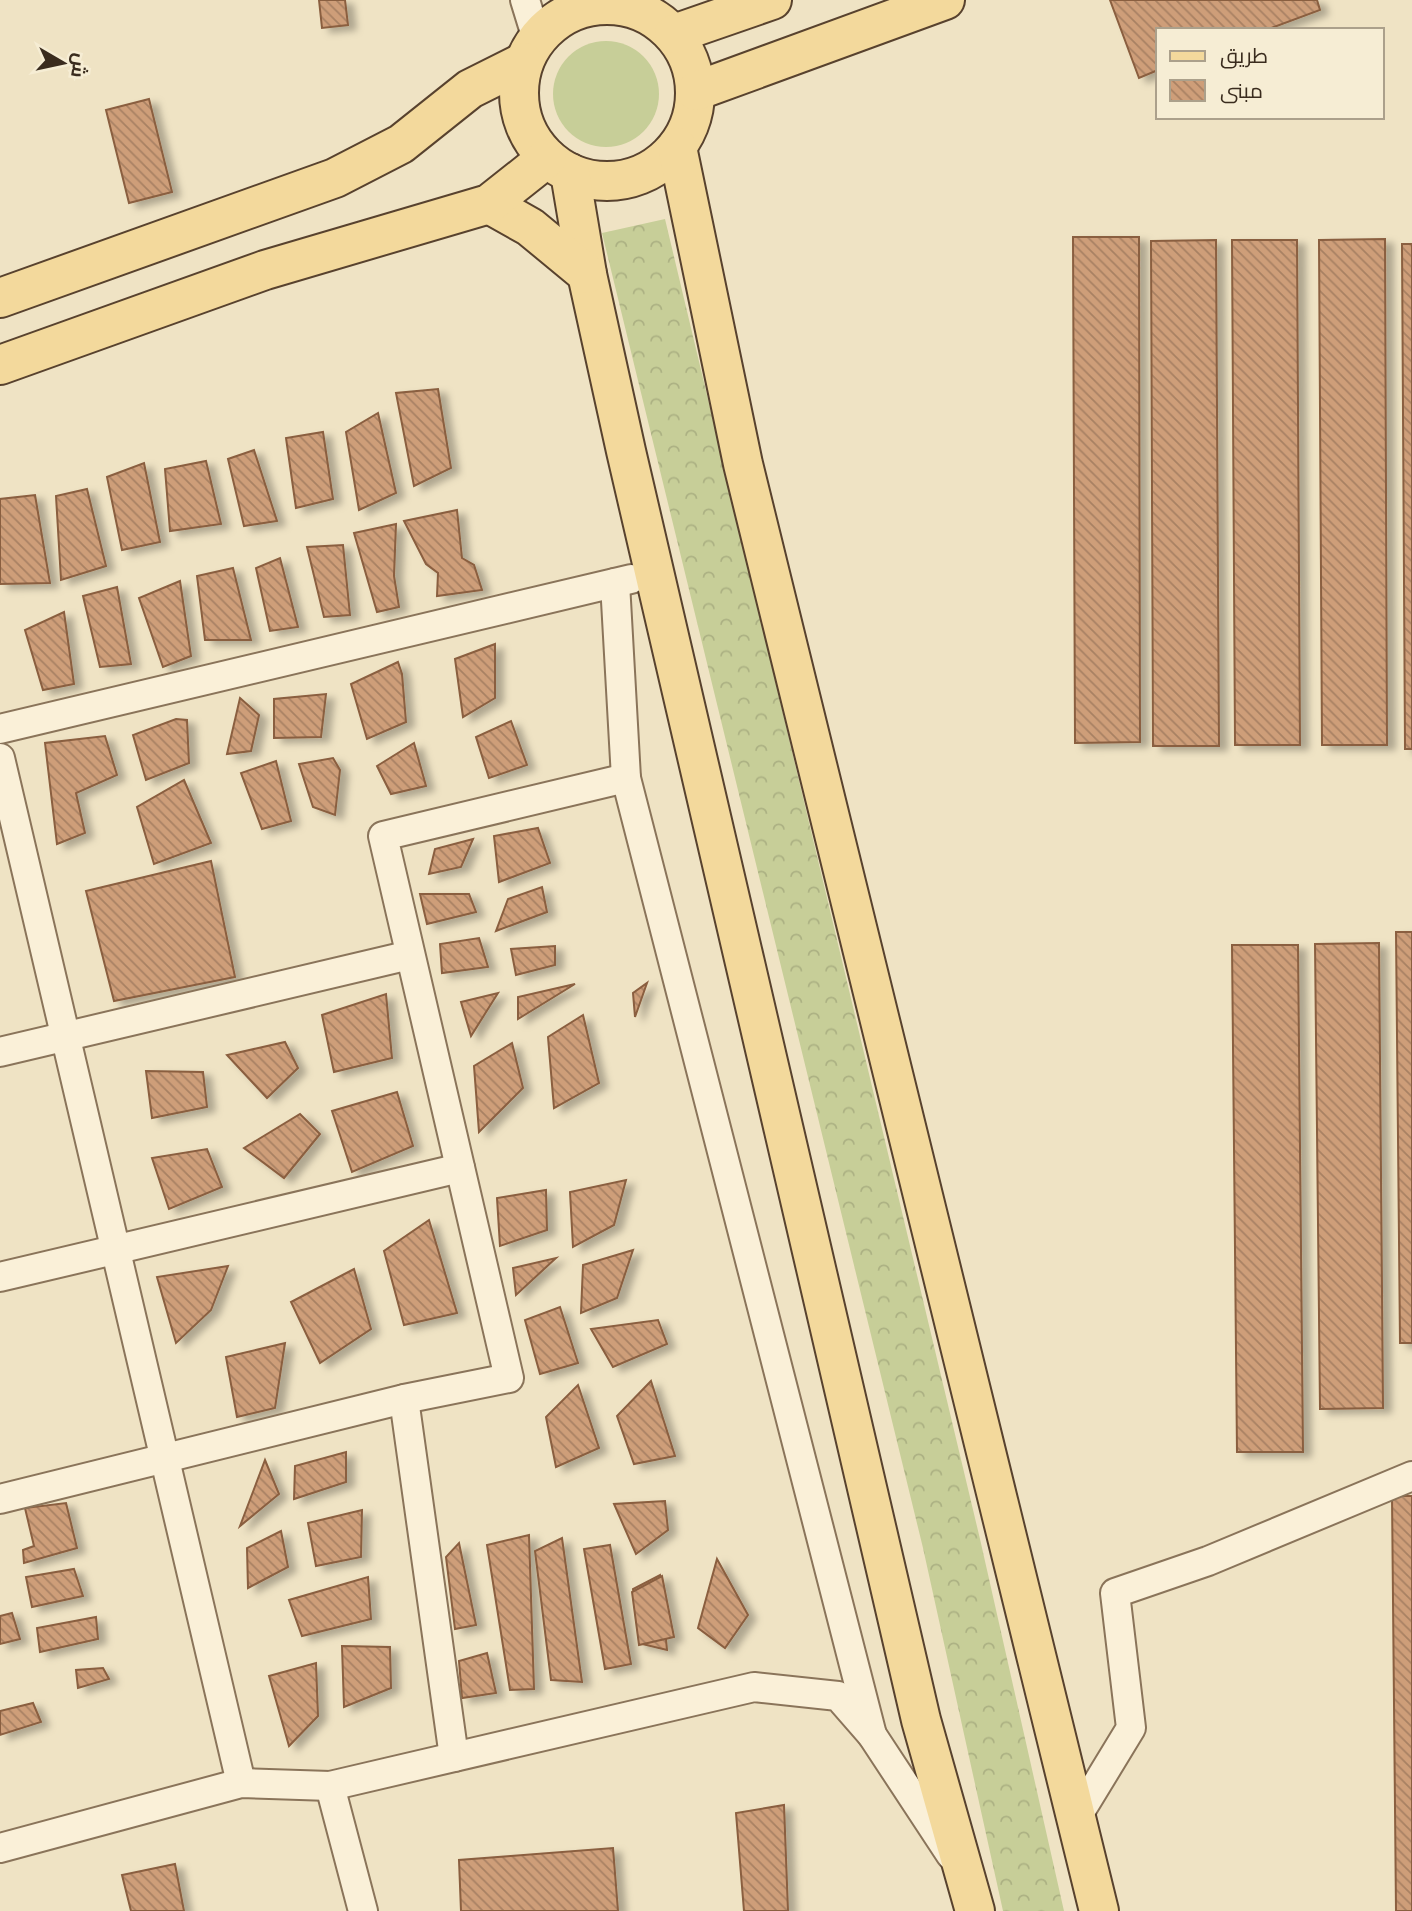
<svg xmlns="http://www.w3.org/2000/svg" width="1412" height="1911" font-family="Spectral,Cairo,serif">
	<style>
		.grass { fill: #c7ce98 }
		.forest { fill: url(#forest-crowns) }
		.building { fill: url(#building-back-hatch); stroke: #8a5e3f; stroke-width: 2; filter: url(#shadow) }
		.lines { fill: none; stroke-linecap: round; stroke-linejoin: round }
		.street-casing { stroke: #8a745a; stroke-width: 32 }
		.primary-casing { stroke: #58422e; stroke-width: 42 }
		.street { stroke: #faf0d8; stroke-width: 28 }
		.primary { stroke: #f3d99c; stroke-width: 38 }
	</style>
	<defs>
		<pattern id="forest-crowns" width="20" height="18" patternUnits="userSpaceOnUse" patternTransform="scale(1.75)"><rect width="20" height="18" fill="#c7ce98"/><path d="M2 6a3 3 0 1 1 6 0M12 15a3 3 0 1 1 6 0" fill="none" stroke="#acb183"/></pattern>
		<pattern id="building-back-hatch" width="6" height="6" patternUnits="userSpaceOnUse" patternTransform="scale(1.75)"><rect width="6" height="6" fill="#ce9e79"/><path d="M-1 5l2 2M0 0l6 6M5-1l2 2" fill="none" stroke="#a88163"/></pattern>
		<filter id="shadow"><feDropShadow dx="8" dy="4.5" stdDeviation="3.5" flood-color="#0004"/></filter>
	</defs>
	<rect width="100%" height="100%" fill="#efe3c4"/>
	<circle class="grass" cx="606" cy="94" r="53"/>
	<path class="forest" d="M665 219 980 1539 1064 1911H1003L923 1548 602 233Z"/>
	<g class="building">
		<path d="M319 0H345L348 25 322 28Z"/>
		<path d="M1110 0H1317L1320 10 1266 30H1158V70L1139 78Z"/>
		<path d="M149 99 172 192 129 203 106 110Z"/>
		<path d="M1073 237H1139L1140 742 1075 743Z"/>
		<path d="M1385 239 1387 745H1322L1319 240Z"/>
		<path d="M1216 240 1219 746H1153L1151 241Z"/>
		<path d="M1232 240H1297L1300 745H1235Z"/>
		<path d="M1402 244H1412V749H1405Z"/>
		<path d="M438 389 451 468 414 486 396 393Z"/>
		<path d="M378 413 396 493 359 510 346 432Z"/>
		<path d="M323 432 333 499 296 508 286 438Z"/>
		<path d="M254 450 277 521 244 526 228 459Z"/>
		<path d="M206 461 221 524 170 531 165 469Z"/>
		<path d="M144 463 160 542 122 550 107 477Z"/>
		<path d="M87 489 106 566 61 580 56 496Z"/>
		<path d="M35 495 50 583 0 584V499Z"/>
		<path d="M457 510 462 558 474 565 482 590 437 596 438 573 426 564 404 521Z"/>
		<path d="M396 524 394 576 399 607 377 612 354 533Z"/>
		<path d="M343 545 350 615 324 617 307 547Z"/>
		<path d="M280 558 298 627 270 631 256 568Z"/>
		<path d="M233 568 251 640H205L197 576Z"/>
		<path d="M180 581 191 656 163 667 139 598Z"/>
		<path d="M117 587 131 664 100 667 83 596Z"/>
		<path d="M64 612 74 684 43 690 25 630Z"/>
		<path d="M495 644V698L463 717 455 659Z"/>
		<path d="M398 662 402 674 406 722 367 739 351 684Z"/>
		<path d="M326 694 321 737 274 738V699Z"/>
		<path d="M240 698 259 715 251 751 227 754Z"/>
		<path d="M176 719 187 720 189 763 146 780 133 735Z"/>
		<path d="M511 721 527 765 489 778 476 737Z"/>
		<path d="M105 736 117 775 76 793 85 833 57 844 45 743Z"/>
		<path d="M414 743 426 786 391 794 377 766Z"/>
		<path d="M333 758 340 770 335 815 313 807 299 764Z"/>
		<path d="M276 761 291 821 262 829 241 773Z"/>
		<path d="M184 780 211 843 154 864 137 807Z"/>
		<path d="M538 828 550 863 499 882 494 836Z"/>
		<path d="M473 839 461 867 429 874 435 849Z"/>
		<path d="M211 861 235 977 114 1001 86 891Z"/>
		<path d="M542 887 547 912 496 931 508 899Z"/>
		<path d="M420 894H469L476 912 427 924Z"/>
		<path d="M1396 932H1412V1343H1400Z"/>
		<path d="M479 938 488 967 442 973 440 944Z"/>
		<path d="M1379 943 1383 1408 1320 1409 1315 944Z"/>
		<path d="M1232 945H1298L1303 1452H1237Z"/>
		<path d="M555 946V965L516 975 511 949Z"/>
		<path d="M647 983 635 1017 633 993Z"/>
		<path d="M575 984 518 1019V997Z"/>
		<path d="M498 993 471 1036 461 1002Z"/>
		<path d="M386 994 392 1058 334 1072 322 1015Z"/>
		<path d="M583 1015 599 1083 554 1108 548 1037Z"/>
		<path d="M285 1042 298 1068 267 1098 227 1055Z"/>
		<path d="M512 1043 523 1088 479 1132 474 1066Z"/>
		<path d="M146 1071 203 1072 207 1107 152 1118Z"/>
		<path d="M397 1092 413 1146 352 1172 332 1111Z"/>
		<path d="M300 1114 320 1134 284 1178 244 1148Z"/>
		<path d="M207 1149 222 1187 169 1209 152 1158Z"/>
		<path d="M626 1180 614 1225 573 1247 570 1192Z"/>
		<path d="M546 1190 547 1230 500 1246 497 1198Z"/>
		<path d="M429 1220 457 1313 404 1325 384 1251Z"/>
		<path d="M633 1250 617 1298 581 1313 583 1265Z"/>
		<path d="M556 1258 516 1295 513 1268Z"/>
		<path d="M228 1266 211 1310 176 1343 157 1277Z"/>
		<path d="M354 1269 371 1329 320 1363 291 1302Z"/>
		<path d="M560 1307 578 1363 540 1374 525 1320Z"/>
		<path d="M658 1320 667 1344 613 1367 591 1329Z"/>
		<path d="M285 1343 275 1408 237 1417 226 1357Z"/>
		<path d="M651 1381 675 1456 634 1464 617 1416Z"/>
		<path d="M578 1385 599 1448 556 1467 546 1417Z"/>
		<path d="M346 1452V1482L294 1499 295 1466Z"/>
		<path d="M265 1460 279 1494 240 1526Z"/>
		<path d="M1392 1496H1412V1911H1396Z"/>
		<path d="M665 1501 668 1530 636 1554 614 1504Z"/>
		<path d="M66 1503 77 1548 24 1563 23 1550 34 1546 25 1508Z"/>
		<path d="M362 1510 361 1557 316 1566 308 1523Z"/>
		<path d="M281 1531 288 1567 248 1588 247 1548Z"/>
		<path d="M529 1535 534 1689 510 1690 487 1545Z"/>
		<path d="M562 1538 582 1682 551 1680 535 1551Z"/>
		<path d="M459 1543 476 1625 455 1629 446 1557Z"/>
		<path d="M610 1545 631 1664 605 1669 584 1549Z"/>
		<path d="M717 1559 748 1615 725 1648 698 1628Z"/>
		<path d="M74 1569 83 1596 32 1607 26 1577Z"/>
		<path d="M660 1575 667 1650 642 1644 633 1589Z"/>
		<path d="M662 1576 674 1637 639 1645 632 1592Z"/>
		<path d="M368 1577 371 1619 302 1636 289 1600Z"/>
		<path d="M12 1613 20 1639 0 1644V1616Z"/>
		<path d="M96 1617 98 1639 40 1652 37 1628Z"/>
		<path d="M342 1646 390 1647 391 1688 344 1707Z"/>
		<path d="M487 1653 496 1693 462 1698 459 1661Z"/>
		<path d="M316 1663 318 1716 289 1746 269 1676Z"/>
		<path d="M103 1668 109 1679 78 1688 76 1670Z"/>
		<path d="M33 1703 41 1722 0 1735V1711Z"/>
		<path d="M784 1805 788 1911H744L736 1813Z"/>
		<path d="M613 1848 618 1911H461L459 1860Z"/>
		<path d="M175 1864 184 1911H131L122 1875Z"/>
	</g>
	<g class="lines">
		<defs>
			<g id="street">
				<path d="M525 0 537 39"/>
				<path d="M644 0 649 14"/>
				<path d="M615 583 626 778 872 1735"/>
				<path d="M0 729 631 579"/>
				<path d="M0 758 241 1783"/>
				<path d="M0 1052 410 955"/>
				<path d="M0 1277 460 1168"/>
				<path d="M404 1399 454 1757"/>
				<path d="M0 1499 404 1399 509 1378 383 836 626 778"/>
				<path d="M330 1786 363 1911"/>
				<path d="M1075 1820 1131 1728 1115 1593 1208 1561 1412 1476"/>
				<path d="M0 1848 241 1783 330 1786 754 1687 838 1696 872 1735 951 1855"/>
			</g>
			<g id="primary">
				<circle cx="607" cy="93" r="88"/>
				<path d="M674 34 772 0"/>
				<path d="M696 91 945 0"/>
				<path d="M677 147 743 464 1099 1911"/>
				<path d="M570 173 587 274 626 451 921 1720 975 1911"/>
				<path d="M489 204 530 227 587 274"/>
				<path d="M0 298 335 178 401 144 470 89 524 62"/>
				<path d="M0 365 265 270 489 204 547 158"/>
			</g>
		</defs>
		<use href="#street" class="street-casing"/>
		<use href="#primary" class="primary-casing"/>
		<use href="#street" class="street"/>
		<use href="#primary" class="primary"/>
	</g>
	<rect x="1156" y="28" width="228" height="91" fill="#f6edd4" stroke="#aba08b" stroke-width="2"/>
	<rect x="1170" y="51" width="35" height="10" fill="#f3d99c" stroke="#aba08b" stroke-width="2"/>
	<text x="1220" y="63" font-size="21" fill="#3a2c1e">طريق</text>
	<rect x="1170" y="80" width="35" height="21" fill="url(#building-back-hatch)" stroke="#aba08b" stroke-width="2"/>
	<text x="1220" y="98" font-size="21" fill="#3a2c1e">مبنى</text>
	<g transform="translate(63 63) rotate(99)" stroke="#f6edd4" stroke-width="5" paint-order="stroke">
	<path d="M0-5L12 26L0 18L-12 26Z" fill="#3a2c1e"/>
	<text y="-10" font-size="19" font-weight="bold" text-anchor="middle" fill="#3a2c1e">ش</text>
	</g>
</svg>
